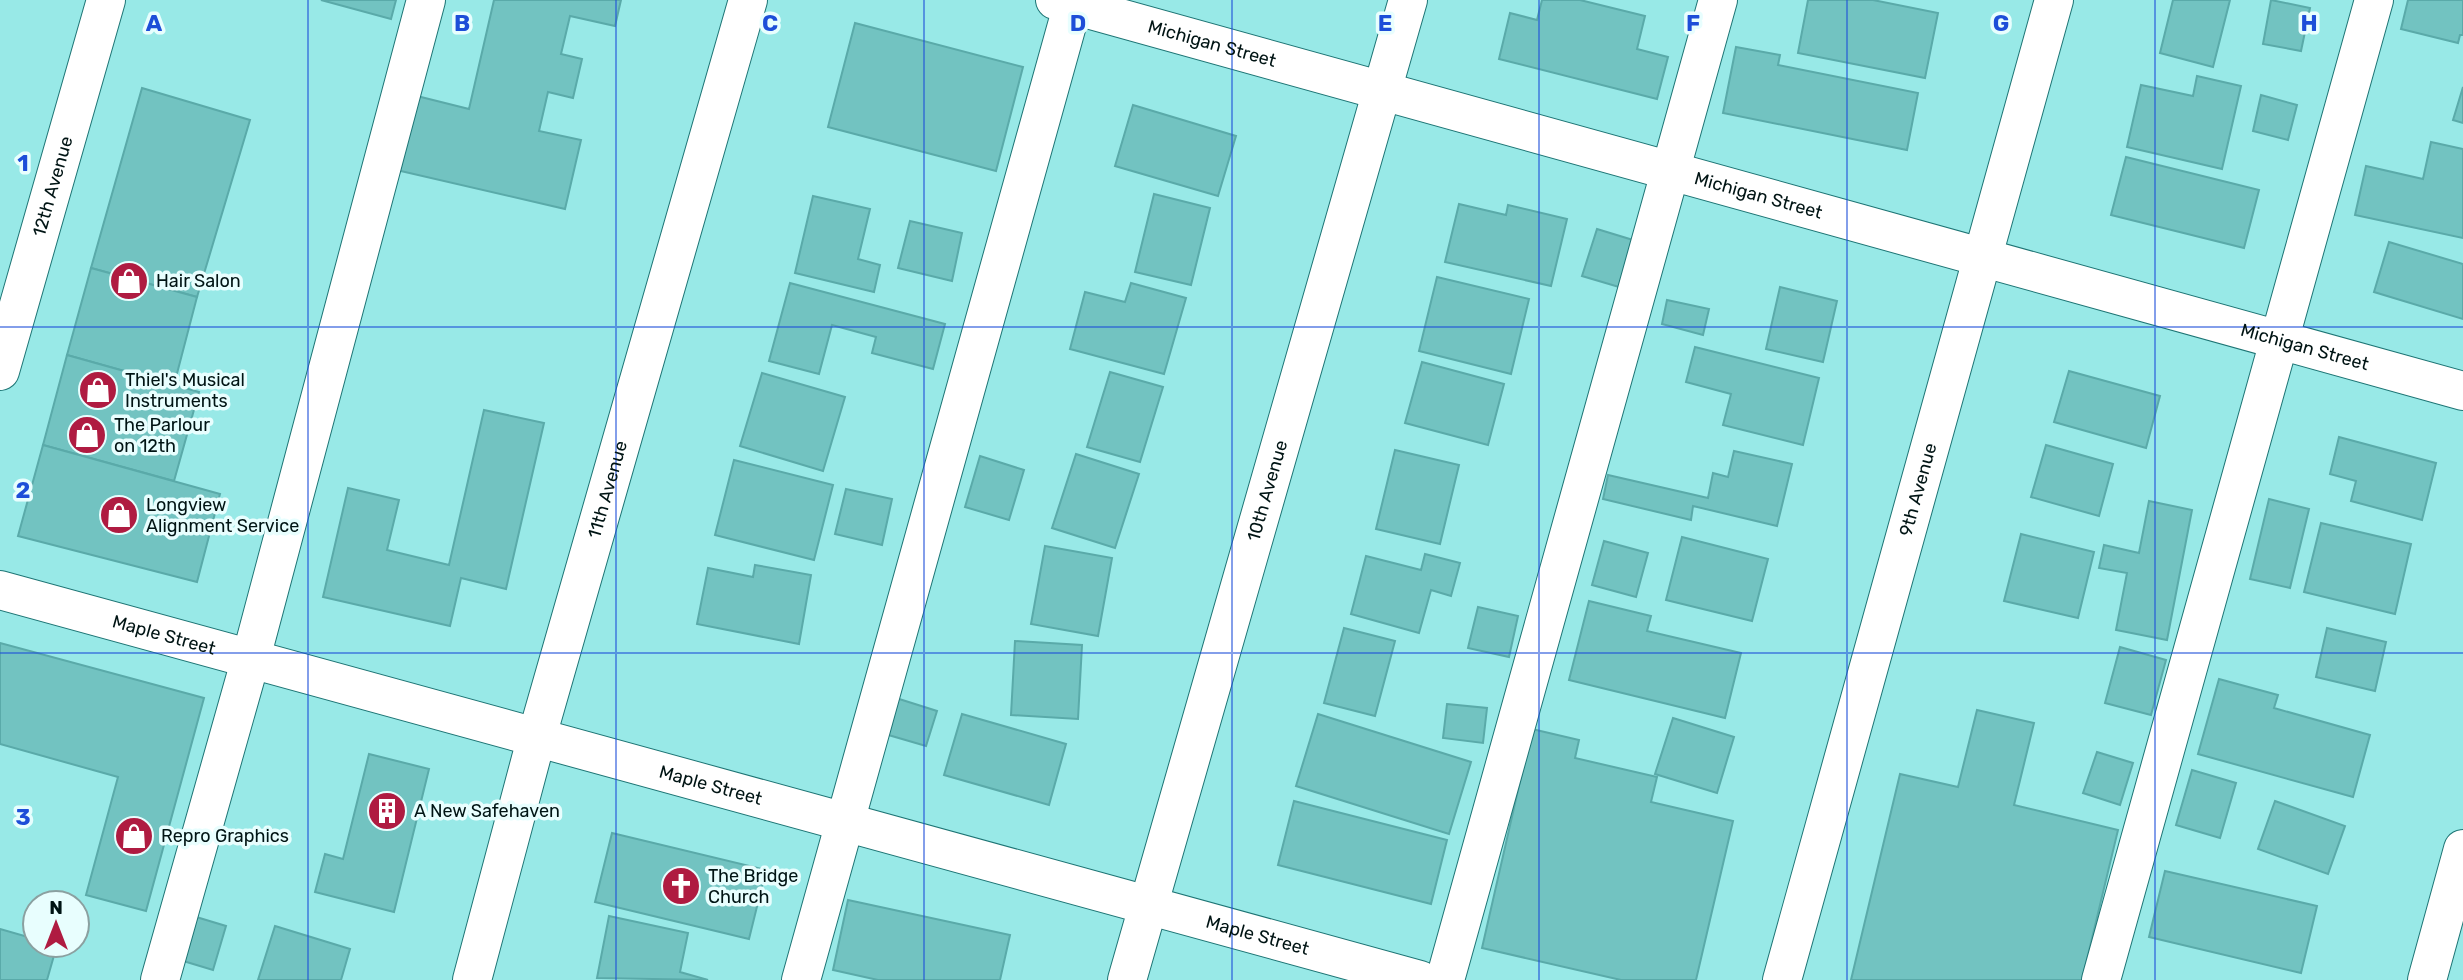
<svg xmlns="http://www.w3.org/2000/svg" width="2463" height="980" font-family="Rubik,sans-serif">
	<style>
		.building { fill: #72c3c1; stroke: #5aaaa9; stroke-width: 2 }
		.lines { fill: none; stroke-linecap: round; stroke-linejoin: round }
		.minor-casing { stroke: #1e7575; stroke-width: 40 }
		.minor { stroke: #fff; stroke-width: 38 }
		.grid { fill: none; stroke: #1d4ed8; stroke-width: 2; stroke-opacity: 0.55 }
		.labels { text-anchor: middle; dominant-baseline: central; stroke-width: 7; stroke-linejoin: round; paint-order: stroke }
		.street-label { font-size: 18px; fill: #001414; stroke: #e8fefe }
		.poi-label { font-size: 18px; fill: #001414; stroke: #e8fefe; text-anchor: start }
		.grid-label { font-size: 23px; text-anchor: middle; font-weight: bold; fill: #1d4ed8; stroke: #e8fefe; stroke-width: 7; stroke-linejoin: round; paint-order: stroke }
	</style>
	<rect width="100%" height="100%" fill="#98e9e7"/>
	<g class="building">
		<path d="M321 0H396L391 19Z"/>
		<path d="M494 0H621L615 26 570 16 561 54 582 59 573 98 548 92 539 131 581 140 565 209 392 169 409 94 469 109Z"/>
		<path d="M1542 0H1580L1645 16 1637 49 1668 57 1657 99 1499 59 1510 13 1537 20Z"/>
		<path d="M1808 0H1873L1938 13 1925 78 1798 53Z"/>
		<path d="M2173 0H2230L2213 67 2160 53Z"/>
		<path d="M2271 0 2310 8 2301 51 2263 44Z"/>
		<path d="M2408 0H2463V35H2460L2458 43 2401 29Z"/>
		<path d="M855 23 1023 67 996 171 828 127Z"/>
		<path d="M1736 47 1780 55 1778 65 1918 93 1907 150 1723 113Z"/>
		<path d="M2197 76 2241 86 2222 169 2127 147 2141 85 2193 96Z"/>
		<path d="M2463 87V123L2453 120Z"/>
		<path d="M142 88 250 120 197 297 91 268Z"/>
		<path d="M2261 95 2297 105 2288 140 2253 131Z"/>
		<path d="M1133 105 1236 136 1218 196 1115 166Z"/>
		<path d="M2431 142 2463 149V238L2355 215 2366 166 2423 179Z"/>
		<path d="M2126 157 2259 190 2244 248 2111 215Z"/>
		<path d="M1154 194 1210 208 1191 285 1135 272Z"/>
		<path d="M813 196 870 209 858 259 880 265 874 292 795 273Z"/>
		<path d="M1459 204 1506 215 1508 205 1567 219 1551 286 1445 262Z"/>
		<path d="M910 221 962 233 952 281 898 268Z"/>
		<path d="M1597 229 1633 240 1619 287 1582 276Z"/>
		<path d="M2389 242 2463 264V319L2374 292Z"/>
		<path d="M91 268 197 297 174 385 67 355Z"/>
		<path d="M1437 277 1529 299 1511 374 1419 351Z"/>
		<path d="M790 283 945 324 933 369 872 353 876 337 832 325 819 374 769 361Z"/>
		<path d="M1131 283 1186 298 1164 374 1070 349 1085 292 1125 302Z"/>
		<path d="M1780 287 1837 301 1823 362 1766 349Z"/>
		<path d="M1667 300 1709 309 1703 335 1662 324Z"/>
		<path d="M1695 347 1819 378 1803 445 1723 425 1731 394 1686 382Z"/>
		<path d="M67 355 199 392 174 481 43 445Z"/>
		<path d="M1422 362 1504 384 1488 445 1405 423Z"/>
		<path d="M2069 371 2160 396 2146 448 2054 422Z"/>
		<path d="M1110 372 1163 387 1140 462 1087 447Z"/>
		<path d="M762 373 845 397 823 471 740 446Z"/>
		<path d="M484 410 544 423 506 589 461 578 450 626 323 597 348 488 399 500 387 550 449 565Z"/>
		<path d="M2339 437 2436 463 2422 520 2351 501 2356 481 2330 474Z"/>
		<path d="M43 445 220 494 197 582 18 536Z"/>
		<path d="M2046 445 2113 464 2099 516 2031 497Z"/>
		<path d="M1395 450 1459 465 1440 544 1376 529Z"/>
		<path d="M1734 451 1792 464 1777 526 1693 506 1691 520 1603 499 1608 475 1708 498 1713 473 1728 477Z"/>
		<path d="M1076 454 1139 474 1115 548 1052 528Z"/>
		<path d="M980 456 1024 470 1009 520 965 507Z"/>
		<path d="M734 460 833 485 814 560 715 535Z"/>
		<path d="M846 489 892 499 882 545 835 534Z"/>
		<path d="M2269 499 2309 509 2290 588 2250 579Z"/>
		<path d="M2149 501 2192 510 2167 640 2116 630 2127 573 2099 568 2104 545 2139 553Z"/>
		<path d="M2321 523 2411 544 2395 614 2304 592Z"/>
		<path d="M2021 534 2094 552 2078 618 2004 601Z"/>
		<path d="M1682 537 1768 559 1752 621 1666 600Z"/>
		<path d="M1604 541 1648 553 1636 597 1592 585Z"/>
		<path d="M1045 546 1112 558 1098 636 1031 624Z"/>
		<path d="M1425 554 1460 563 1451 596 1431 590 1419 633 1351 614 1366 556 1421 570Z"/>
		<path d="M755 565 811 575 799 644 697 624 708 568 753 577Z"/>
		<path d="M1589 601 1651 616 1647 631 1741 653 1725 718 1569 680Z"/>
		<path d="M1478 607 1518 616 1509 657 1468 648Z"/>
		<path d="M1344 628 1395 641 1375 716 1324 703Z"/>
		<path d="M2327 628 2386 642 2375 691 2316 677Z"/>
		<path d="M1015 641 1082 645 1078 719 1011 715Z"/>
		<path d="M0 643 204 698 146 911 86 895 118 777 0 744Z"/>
		<path d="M2120 647 2166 660 2151 715 2105 703Z"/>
		<path d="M2219 679 2278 695 2274 708 2370 735 2353 797 2198 754Z"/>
		<path d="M896 698 937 711 926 746 885 734Z"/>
		<path d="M1447 704 1487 708 1483 743 1443 738Z"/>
		<path d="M1977 710 2034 723 2014 805 2118 830 2082 980H1851L1900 774 1958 787Z"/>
		<path d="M962 714 1066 744 1049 805 944 775Z"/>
		<path d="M1318 714 1471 762 1449 834 1296 786Z"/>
		<path d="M1673 718 1734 737 1717 793 1655 774Z"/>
		<path d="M1532 729 1579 740 1575 758 1657 777 1651 802 1733 821 1696 980H1621L1482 948Z"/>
		<path d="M2097 752 2133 763 2120 805 2083 793Z"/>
		<path d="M369 754 429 769 394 912 315 892 325 854 343 859Z"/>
		<path d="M2192 770 2236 783 2220 838 2176 825Z"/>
		<path d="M1294 801 1447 840 1431 904 1278 865Z"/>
		<path d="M2275 801 2345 826 2328 874 2258 849Z"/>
		<path d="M612 833 766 870 749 939 595 902Z"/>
		<path d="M2165 871 2317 906 2301 973 2149 937Z"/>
		<path d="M848 900 1010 935 1000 980H878L833 970Z"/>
		<path d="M193 916 226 926 213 970 180 960Z"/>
		<path d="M609 916 688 933 680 972 708 980 597 978Z"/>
		<path d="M275 926 350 949 341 980H258Z"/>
		<path d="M0 929 35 939V945H57L47 980H0Z"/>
	</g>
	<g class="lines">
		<defs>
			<g id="minor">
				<path id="s1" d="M1055 0 2463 391"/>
				<path id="s2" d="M0 371 106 0"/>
				<path id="s3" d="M0 590 1420 980"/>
				<path d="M160 980 251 658 426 0"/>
				<path id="s4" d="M472 980 537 736 748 0"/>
				<path d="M801 980 1074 0"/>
				<path id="s5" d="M1127 980 1408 0"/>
				<path d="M1445 980 1718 0"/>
				<path id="s6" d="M1782 980 2054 0"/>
				<path d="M2101 980 2374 0"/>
				<path d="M2427 980 2463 849"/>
			</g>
		</defs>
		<use href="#minor" class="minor-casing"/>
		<use href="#minor" class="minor"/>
	</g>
	<path class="grid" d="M308 0V980M616 0V980M924 0V980M1232 0V980M1539 0V980M1847 0V980M2155 0V980M0 327H2463M0 653H2463"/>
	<defs>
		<symbol id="shop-disc" viewBox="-11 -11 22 22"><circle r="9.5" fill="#af1b41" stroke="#e8fefe"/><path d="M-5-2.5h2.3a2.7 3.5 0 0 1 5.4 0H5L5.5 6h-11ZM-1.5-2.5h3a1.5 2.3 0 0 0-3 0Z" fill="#fff"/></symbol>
		<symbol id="building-disc" viewBox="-11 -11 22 22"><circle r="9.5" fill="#af1b41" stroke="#e8fefe"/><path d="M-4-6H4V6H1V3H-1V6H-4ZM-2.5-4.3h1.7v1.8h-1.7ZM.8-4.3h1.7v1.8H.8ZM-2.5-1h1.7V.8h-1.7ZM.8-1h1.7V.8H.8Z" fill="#fff"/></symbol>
		<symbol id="church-disc" viewBox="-11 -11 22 22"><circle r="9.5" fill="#af1b41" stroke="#e8fefe"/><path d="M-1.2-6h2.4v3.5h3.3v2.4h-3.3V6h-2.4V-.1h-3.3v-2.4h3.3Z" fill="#fff"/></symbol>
	</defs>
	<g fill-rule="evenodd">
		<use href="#shop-disc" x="107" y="259" width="44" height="44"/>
		<use href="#shop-disc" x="76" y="368" width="44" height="44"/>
		<use href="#shop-disc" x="65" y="413" width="44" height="44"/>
		<use href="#shop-disc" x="97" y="493" width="44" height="44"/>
		<use href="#building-disc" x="365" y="789" width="44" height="44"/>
		<use href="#shop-disc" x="112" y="814" width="44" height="44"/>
		<use href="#church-disc" x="659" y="864" width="44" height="44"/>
	</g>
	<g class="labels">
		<g class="street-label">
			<text stroke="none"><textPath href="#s1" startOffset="163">Michigan Street</textPath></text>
			<text stroke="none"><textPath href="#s2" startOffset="192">12th Avenue</textPath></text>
			<text stroke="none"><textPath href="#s1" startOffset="730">Michigan Street</textPath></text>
			<text stroke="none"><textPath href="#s1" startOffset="1297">Michigan Street</textPath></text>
			<text stroke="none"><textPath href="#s4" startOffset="509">11th Avenue</textPath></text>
			<text stroke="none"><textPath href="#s5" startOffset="509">10th Avenue</textPath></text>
			<text stroke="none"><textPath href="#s6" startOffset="509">9th Avenue</textPath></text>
			<text stroke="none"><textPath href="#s3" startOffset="170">Maple Street</textPath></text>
			<text stroke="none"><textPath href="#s3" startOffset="737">Maple Street</textPath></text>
			<text stroke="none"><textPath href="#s3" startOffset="1304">Maple Street</textPath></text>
		</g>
		<g class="poi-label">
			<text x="156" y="281">Hair Salon</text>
			<text x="125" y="380">Thiel's Musical<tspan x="125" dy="21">Instruments</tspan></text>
			<text x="114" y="425">The Parlour<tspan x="114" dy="21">on 12th</tspan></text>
			<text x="146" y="505">Longview<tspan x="146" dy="21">Alignment Service</tspan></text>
			<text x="414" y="811">A New Safehaven</text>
			<text x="161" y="836">Repro Graphics</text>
			<text x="708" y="876">The Bridge<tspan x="708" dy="21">Church</tspan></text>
		</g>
	</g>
	<g class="grid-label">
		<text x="154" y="31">A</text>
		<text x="462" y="31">B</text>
		<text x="770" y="31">C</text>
		<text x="1078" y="31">D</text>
		<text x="1385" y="31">E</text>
		<text x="1693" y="31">F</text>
		<text x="2001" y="31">G</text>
		<text x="2309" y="31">H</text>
		<text x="23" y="171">1</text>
		<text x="23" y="498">2</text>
		<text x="23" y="825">3</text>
	</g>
	<g transform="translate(56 924)"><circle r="33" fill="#e8fefe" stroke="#8ba0a0" stroke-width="2"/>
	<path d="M0-5L12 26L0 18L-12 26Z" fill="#af1b41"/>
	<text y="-10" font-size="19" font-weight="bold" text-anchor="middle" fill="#001414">N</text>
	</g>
</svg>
